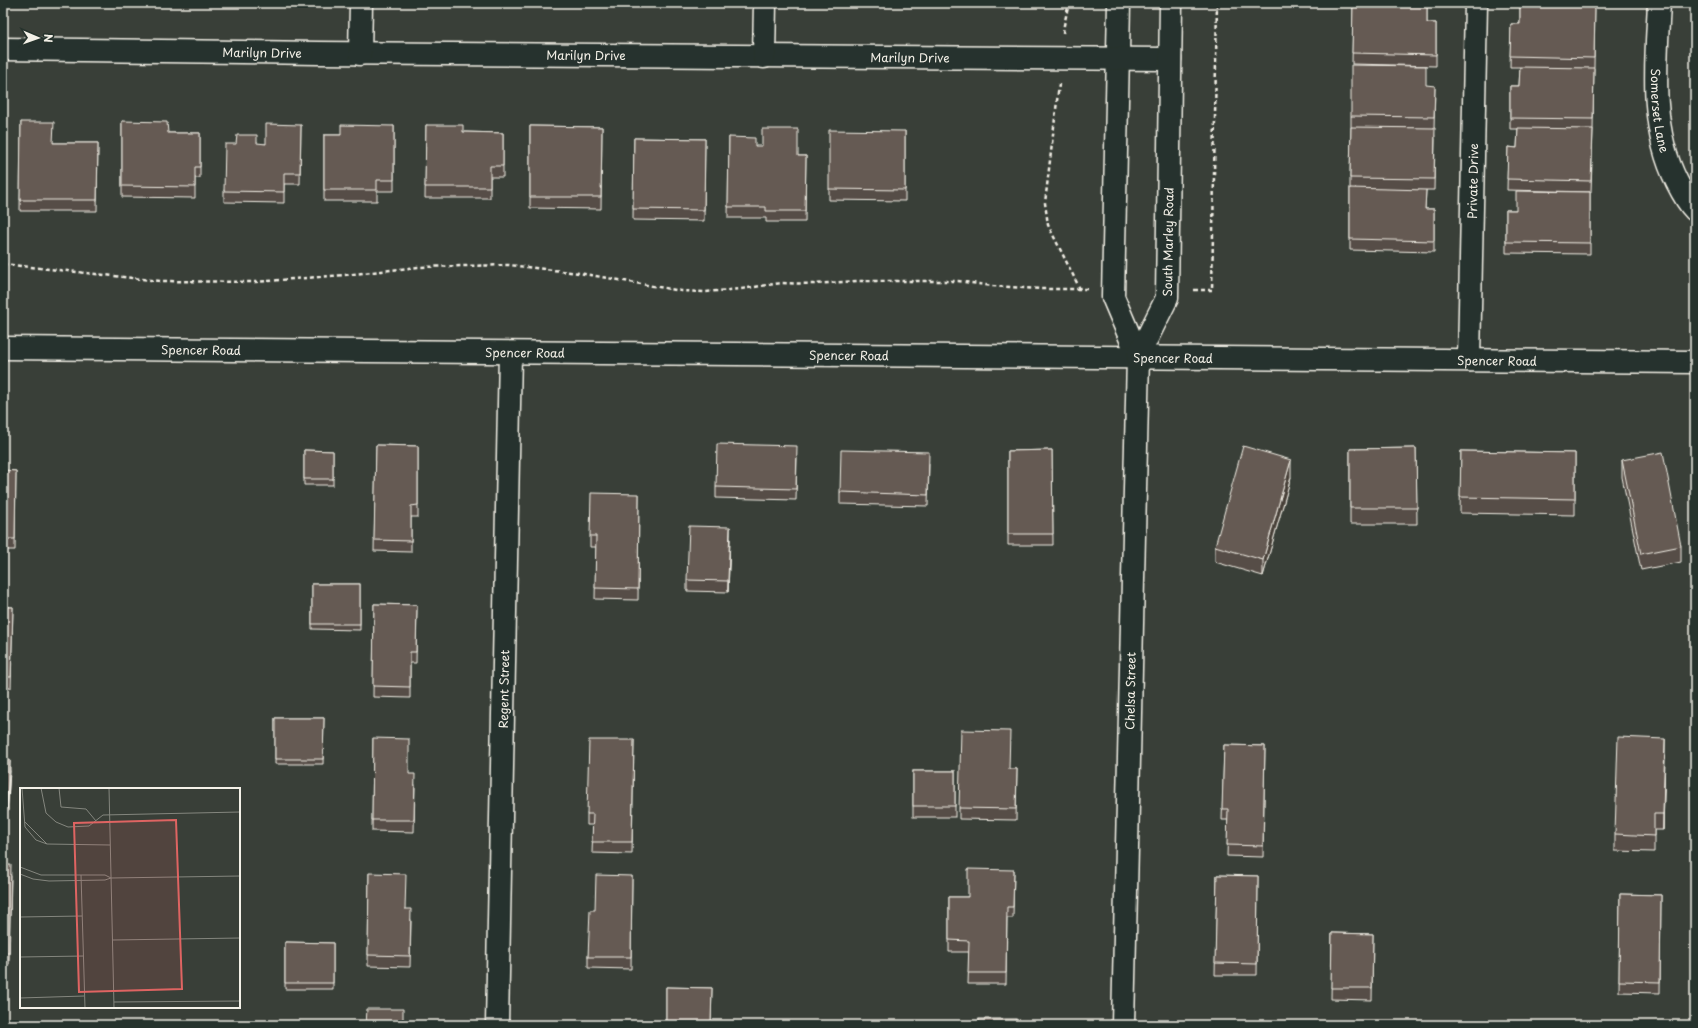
<svg xmlns="http://www.w3.org/2000/svg" width="1698" height="1028" font-family="'Playpen Sans',sans-serif">
	<style>
		.lines { fill: none; stroke-linecap: round; stroke-linejoin: round }
		.street-casing { stroke: #f4f1e8; stroke-width: 25 }
		.path { stroke: #f4f1e8; stroke-width: 2.5; stroke-dasharray: 4 3; stroke-linecap: butt }
		.street { stroke: #26332d; stroke-width: 22 }
		.wall { fill: #574d47; stroke: #f4f1e8 }
		.shaded-wall { fill: #473f39; stroke: #f4f1e8 }
		.building { fill: #655a52; stroke: #f4f1e8 }
		.labels { text-anchor: middle; dominant-baseline: central; stroke-width: 4; stroke-linejoin: round; paint-order: stroke }
		.street-label { font-size: 12px; fill: #f4f1e8; stroke: #26332d }
		.inset-road { fill: none; stroke: #84867e; stroke-width: 1 }
		.view { fill: #df6462; fill-opacity: 0.15; stroke: #df6462; stroke-width: 2 }
		.inset-edge { fill: none; stroke: #f4f1e8; stroke-width: 2 }
	</style>
	<rect width="100%" height="100%" fill="#393f38"/>
	<filter id="ink" filterUnits="userSpaceOnUse"><feTurbulence type="fractalNoise" baseFrequency=".025" numOctaves="2"/><feDisplacementMap in="SourceGraphic" scale="8" xChannelSelector="R" yChannelSelector="G"/><feConvolveMatrix kernelMatrix="1 2 1 2 8 2 1 2 1" color-interpolation-filters="sRGB"/></filter>
	<g filter="url(#ink)">
		<g class="lines">
			<defs>
				<g id="street">
					<path d="M1119 3 1113 297 1138 356 1123 1025"/>
					<path id="s1" d="M1659 3C1656 63 1649 127 1677 182 1682 192 1687 202 1695 210"/>
					<path id="s2" d="M3 49 318 53 1170 59"/>
					<path d="M360 54 361 3"/>
					<path d="M764 57 765 3"/>
					<path id="s3" d="M3 348 1695 362"/>
					<path id="s4" d="M1138 356 1167 298 1171 3"/>
					<path id="s5" d="M1469 360 1476 3"/>
					<path id="s6" d="M497 1025 510 353"/>
				</g>
			</defs>
			<use href="#street" class="street-casing"/>
			<g class="path">
				<path d="M1063 33 1064 25 1069 3"/>
				<path d="M1059 84 1045 203 1048 225 1080 289"/>
				<path d="M3 264 161 281 255 282 344 275 418 267 509 265 579 273 681 291 705 292 741 289 781 283 814 284 858 281H958L993 286 1041 289H1087"/>
				<path d="M1194 290H1212L1217 3"/>
			</g>
			<use href="#street" class="street"/>
		</g>
		<g class="wall">
			<path d="M1353 3H1427V23H1436V66L1352 64Z"/>
			<path d="M1511 3H1595L1593 130 1591 192 1507 190 1508 147 1517 148 1518 129H1510V86H1519L1520 67H1510L1511 24H1520V6L1511 5Z"/>
			<path d="M1435 86 1434 128 1435 140 1434 190H1426L1425 209H1434V252L1350 250V178L1351 127V116Z"/>
			<path d="M122 121 168 133H200V178H195V198L122 197Z"/>
			<path d="M21 122 53 143H98L97 211H20Z"/>
			<path d="M301 125 300 184H284V203L224 202V191L236 144H266Z"/>
			<path d="M426 125 463 132 503 133V177H490V198H425Z"/>
			<path d="M394 126V191H377V201H324V135H341Z"/>
			<path d="M530 126 602 127 601 209 530 208Z"/>
			<path d="M905 131V201L829 200V189Z"/>
			<path d="M729 137 755 146 798 156H806L805 222H766V218H728Z"/>
			<path d="M634 138 705 139 704 221 633 220Z"/>
			<path d="M1590 192V254L1506 253V210H1516Z"/>
			<path d="M376 445 418 446V517H411V552L374 551Z"/>
			<path d="M1416 448 1417 524H1350V449Z"/>
			<path d="M304 450 333 451V485H304Z"/>
			<path d="M1052 450 1053 545H1008V451Z"/>
			<path d="M1461 451 1575 453V515L1460 513Z"/>
			<path d="M797 457 796 500 716 498V487Z"/>
			<path d="M1622 460 1681 546V562L1641 570 1622 477Z"/>
			<path d="M929 464 928 506 840 504V492Z"/>
			<path d="M3 470 16 471 15 550H3Z"/>
			<path d="M1291 477 1263 576 1215 562V546Z"/>
			<path d="M639 494 638 600 595 599 596 547H590V536Z"/>
			<path d="M730 538 728 592 687 591V580Z"/>
			<path d="M312 584H360V630L312 629Z"/>
			<path d="M374 604 417 605 416 663H410V698L373 697Z"/>
			<path d="M3 607H13L11 688H3Z"/>
			<path d="M275 718H324L323 764H275Z"/>
			<path d="M373 738 409 774 415 785 414 832 372 831Z"/>
			<path d="M634 740 632 854 592 853 593 825H587V814Z"/>
			<path d="M1224 745 1265 746 1263 857 1227 856 1228 820H1222Z"/>
			<path d="M1665 755 1663 830H1654V852L1615 851V834Z"/>
			<path d="M3 759 10 771 7 812H3Z"/>
			<path d="M1009 769H1017L1016 820 959 819V808Z"/>
			<rect x="913" y="771" width="42" height="46"/>
			<path d="M3 865 11 876 9 964H3Z"/>
			<path d="M1014 870 1013 918H1007L1006 984H968L969 952H949V897H968Z"/>
			<path d="M369 873 405 909 411 920 410 967 368 966Z"/>
			<path d="M1217 875 1258 876 1257 975H1215Z"/>
			<path d="M632 876 631 969 588 968V957L595 910Z"/>
			<path d="M1620 894 1661 895 1660 993 1619 992Z"/>
			<path d="M1332 933 1373 934 1372 1000 1331 999Z"/>
			<path d="M285 942 333 943V989H285Z"/>
			<path d="M666 987 712 988 711 1025H666Z"/>
		</g>
		<g class="shaded-wall">
			<path d="M1291 460V477L1263 576V560Z"/>
			<path d="M730 527V538L728 592V581Z"/>
			<path d="M1665 739V755L1663 830V814Z"/>
			<path d="M10 760V771L7 812V801Z"/>
		</g>
		<g class="building">
			<path d="M1353 3H1427V23H1436V55L1352 53Z"/>
			<path d="M1520 5 1595 6 1594 58 1510 56 1511 24H1520Z"/>
			<path d="M1351 65 1426 66V85L1435 86 1434 117 1351 116Z"/>
			<path d="M1520 67 1594 68 1593 119 1510 118V86H1519Z"/>
			<path d="M122 121 167 122 168 133H200V167H195V187L122 186Z"/>
			<path d="M21 122H54L53 143H98L97 200H20Z"/>
			<path d="M266 124 301 125 300 173H284V192L224 191 225 144H236L237 135H257V143L266 144Z"/>
			<path d="M341 125 394 126V180H377V190H324V135H341Z"/>
			<path d="M426 125H463V132L503 133V166H490V187H425Z"/>
			<path d="M530 126 602 127 601 197H530Z"/>
			<path d="M1351 127 1435 128 1434 179 1350 178Z"/>
			<path d="M1518 128 1593 129 1591 181 1507 179 1508 147 1517 148Z"/>
			<path d="M762 129H798V156H806L805 211H766V207H728L729 137 755 138V146H762Z"/>
			<path d="M829 130 905 131V190L829 189Z"/>
			<path d="M634 138 705 139 704 210 633 209Z"/>
			<path d="M1350 188 1426 190 1425 209H1434V241L1350 239Z"/>
			<path d="M1516 191 1590 192V243L1506 242V210H1516Z"/>
			<path d="M717 444 797 446 796 489 716 487Z"/>
			<path d="M376 445 418 446V505L411 506V541L374 540Z"/>
			<path d="M1243 446 1291 460 1263 560 1215 546Z"/>
			<path d="M1416 448 1417 508H1350V449Z"/>
			<path d="M304 450 333 451V479H304Z"/>
			<path d="M841 450 929 452 928 495 840 492Z"/>
			<path d="M1052 450 1053 534H1008V451Z"/>
			<path d="M1461 451 1575 453V499L1460 497Z"/>
			<path d="M1663 452 1681 546 1641 554 1622 460Z"/>
			<path d="M3 470 16 471 15 539H3Z"/>
			<path d="M591 493 639 494 638 589 595 588 596 536H590Z"/>
			<path d="M689 526 730 527 728 581 687 580Z"/>
			<rect x="312" y="584" width="48" height="40"/>
			<path d="M374 604 417 605 416 652H410V687L373 686Z"/>
			<path d="M3 607H13L11 677H3Z"/>
			<path d="M275 718H324L323 759H275Z"/>
			<path d="M961 730 1010 731 1009 769H1017L1016 809 959 808Z"/>
			<path d="M1618 737 1665 739 1663 814H1654V836L1615 834Z"/>
			<path d="M373 738 409 739V774H415L414 820H372Z"/>
			<path d="M589 740H634L632 842H592L593 814H587Z"/>
			<path d="M1224 745 1265 746 1263 846 1227 845 1228 809H1222Z"/>
			<path d="M3 759 10 760 7 801H3Z"/>
			<rect x="913" y="771" width="42" height="35"/>
			<path d="M3 865H11L9 953H3Z"/>
			<path d="M968 869 1014 870 1013 907H1007L1006 973H968L969 941 949 940V897H968Z"/>
			<path d="M369 873 406 874 405 909H411L410 956 368 955Z"/>
			<path d="M596 875 632 876 631 957H588L590 910H595Z"/>
			<path d="M1217 875 1258 876 1257 964 1215 963Z"/>
			<path d="M1620 894 1661 895 1660 982 1619 981Z"/>
			<path d="M1332 933 1373 934 1372 988H1331Z"/>
			<path d="M285 942 333 943V983H285Z"/>
			<path d="M666 987 712 988 711 1023 666 1022Z"/>
			<path d="M367 1009H403V1025H366Z"/>
			<rect x="979" y="1019" width="37" height="6"/>
			<rect x="1214" y="1024" width="35" height="1"/>
			<rect x="1614" y="1024" width="42" height="1"/>
		</g>
	</g>
	<g class="labels">
		<g class="street-label">
			<text stroke="none"><textPath href="#s2" startOffset="259">Marilyn Drive</textPath></text>
			<text stroke="none"><textPath href="#s2" startOffset="583">Marilyn Drive</textPath></text>
			<text stroke="none"><textPath href="#s2" startOffset="907">Marilyn Drive</textPath></text>
			<text stroke="none"><textPath href="#s1" startOffset="108">Somerset Lane</textPath></text>
			<text stroke="none"><textPath href="#s5" startOffset="179">Private Drive</textPath></text>
			<text stroke="none"><textPath href="#s4" startOffset="121">South Marley Road</textPath></text>
			<text stroke="none"><textPath href="#s3" startOffset="198">Spencer Road</textPath></text>
			<text stroke="none"><textPath href="#s3" startOffset="522">Spencer Road</textPath></text>
			<text stroke="none"><textPath href="#s3" startOffset="846">Spencer Road</textPath></text>
			<text stroke="none"><textPath href="#s3" startOffset="1170">Spencer Road</textPath></text>
			<text stroke="none"><textPath href="#s3" startOffset="1494">Spencer Road</textPath></text>
			<text stroke="none"><textPath href="#s6" startOffset="336">Regent Street</textPath></text>
			<text transform="translate(1130 691) rotate(-89)">Chelsa Street</text>
		</g>
	</g>
	<g transform="translate(20 788)">
		<rect width="220" height="220" fill="#393f38"/>
		<path class="inset-road" d="M2 0 5 39 16 52 27 56 5 34M21 0 26 25 36 34 48 39 69 38 83 27 220 24M39 0 41 19 66 21 76 33M89 0 94 220M27 56 90 57M0 79 21 87H85L91 90M0 86 13 91 29 93 85 92 91 90 220 88M61 87 65 220M0 129 62 128M93 152 220 150M0 169 64 168M0 210 64 208M94 214 220 213"/>
		<path class="view" d="M156 32 162 201 59 204 54 35Z"/>
		<rect width="220" height="220" class="inset-edge"/>
	</g>
	<rect width="1698" height="1028" fill="none" stroke="#26332d" stroke-width="16"/>
	<rect x="8" y="8" width="1682" height="1012" fill="none" stroke="#f4f1e8" stroke-width="1.5" filter="url(#ink)"/>
	<g transform="translate(38 38) rotate(92)" stroke="#26332d" stroke-width="3" paint-order="stroke">
	<path d="M0-3L7 15L0 10L-7 15Z" fill="#f4f1e8"/>
	<text y="-6" font-size="11" font-weight="bold" text-anchor="middle" fill="#f4f1e8">N</text>
	</g>
</svg>
